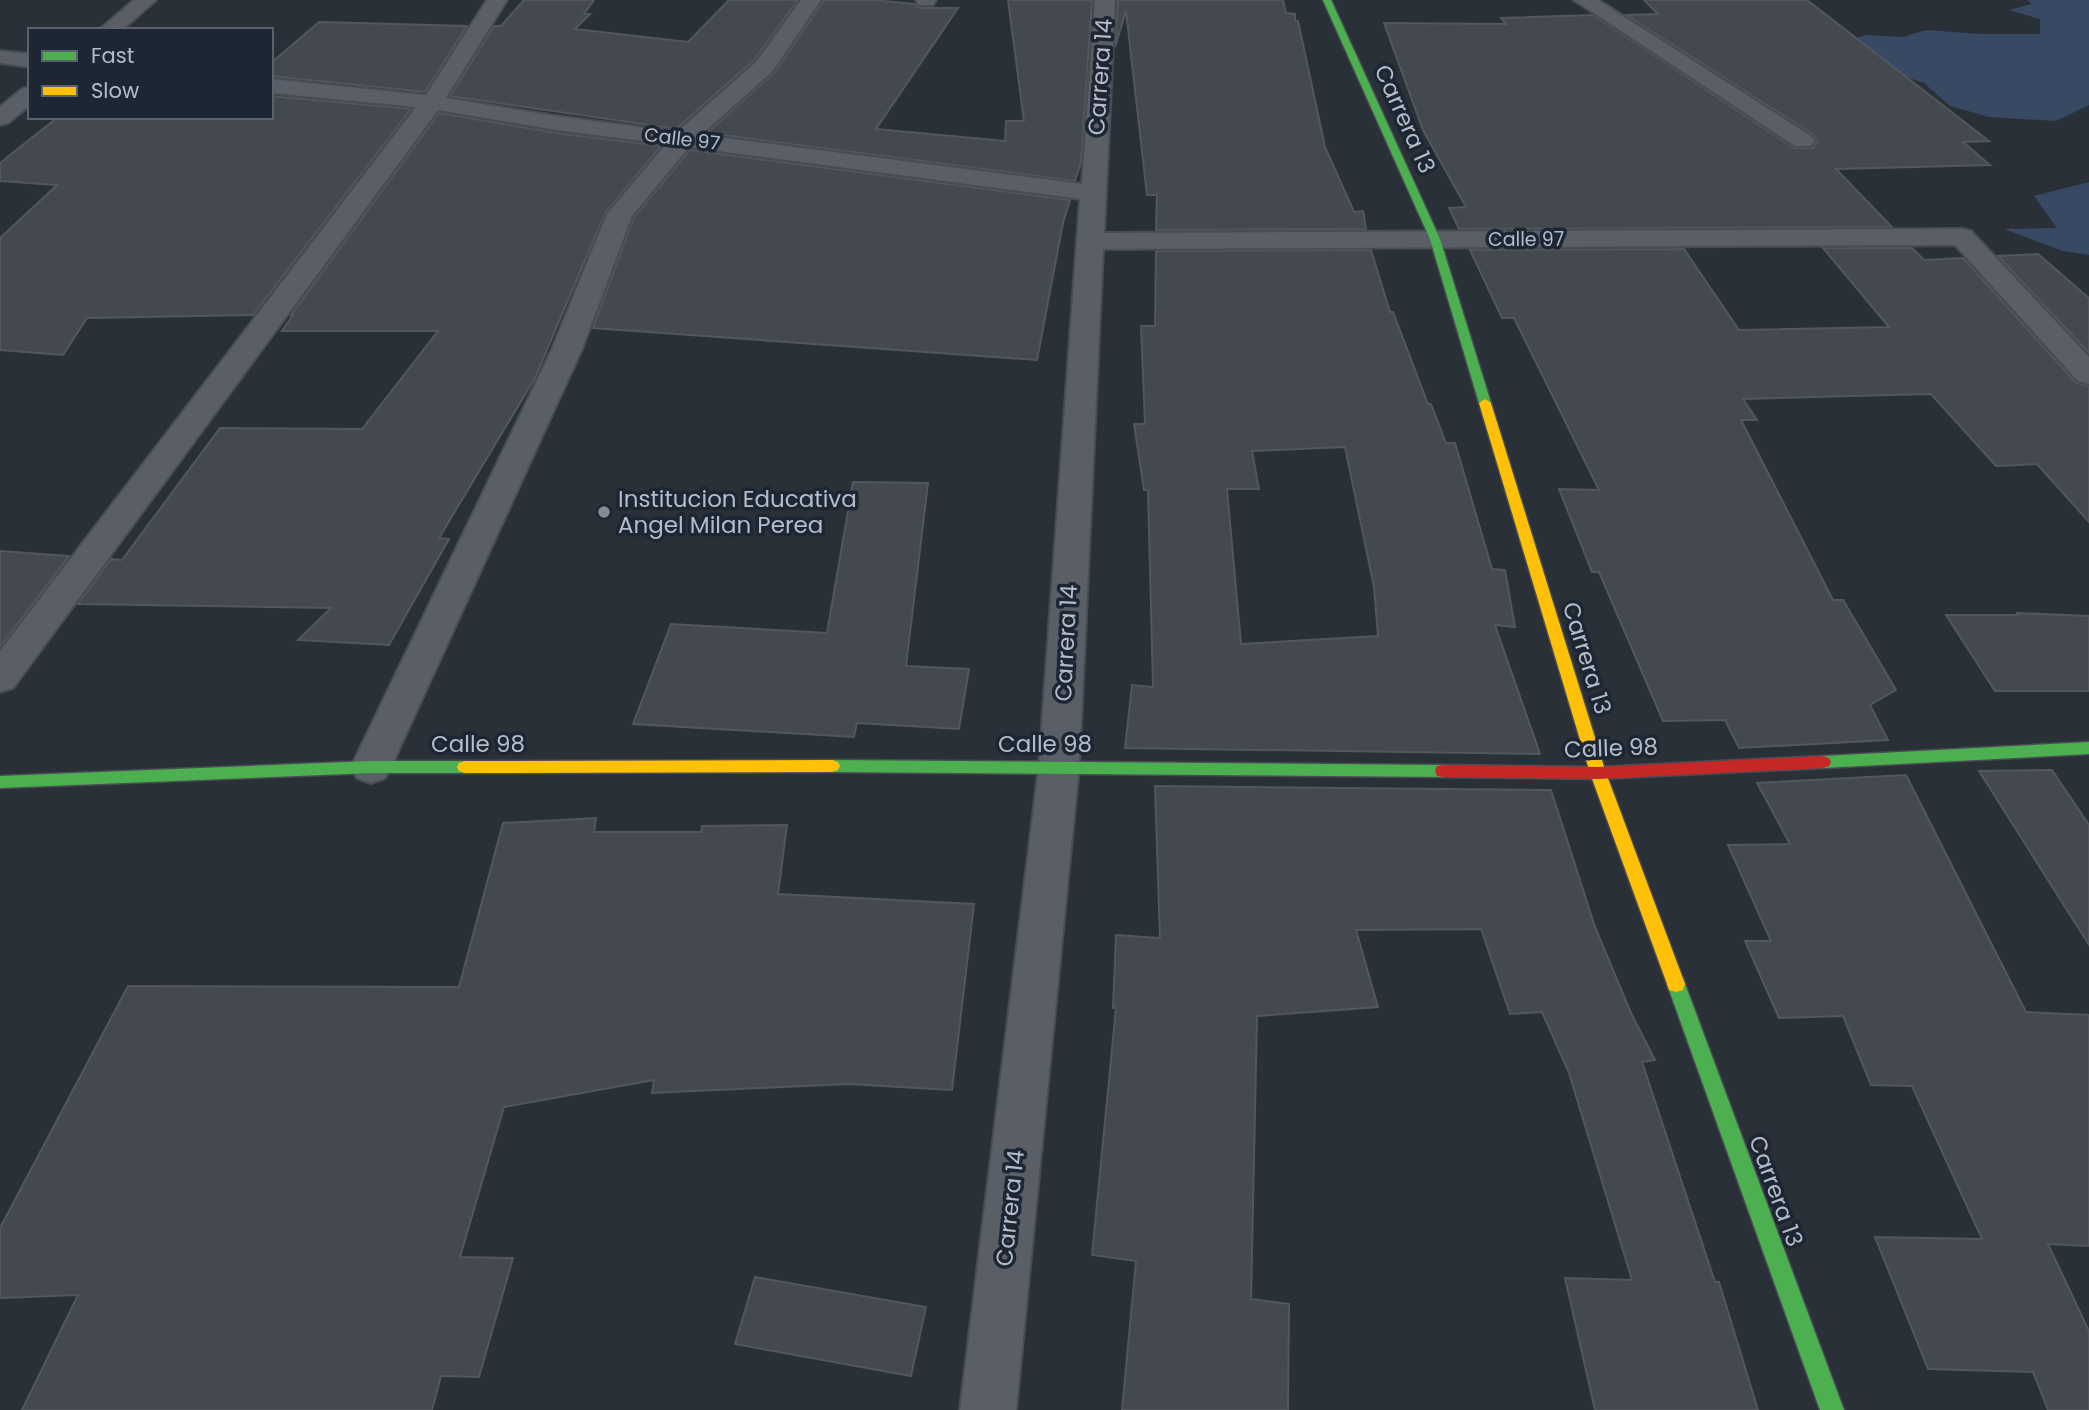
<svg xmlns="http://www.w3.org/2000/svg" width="2089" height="1410" font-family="Poppins,sans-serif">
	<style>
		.water { fill: #384963 }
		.building { fill: #444950; stroke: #52575f; stroke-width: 2; fill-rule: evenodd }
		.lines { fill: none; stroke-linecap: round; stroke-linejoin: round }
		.street-casing { stroke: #484c53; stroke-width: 4 }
		.fast-casing { stroke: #484c53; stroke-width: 3 }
		.slow-casing { stroke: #484c53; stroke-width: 3 }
		.jam-casing { stroke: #484c53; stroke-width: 3 }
		.street { fill: #5a5e66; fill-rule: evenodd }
		.fast { fill: #4caf50; fill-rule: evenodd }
		.slow { fill: #ffc107; fill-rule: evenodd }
		.jam { fill: #c62828; fill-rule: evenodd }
		.poi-dot { fill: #848b96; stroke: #1d2633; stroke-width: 2.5 }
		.labels { text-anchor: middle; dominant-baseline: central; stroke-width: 7; stroke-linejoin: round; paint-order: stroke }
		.far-street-label { font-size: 19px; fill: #b4bcc9; stroke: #1d2633 }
		.street-label { font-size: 23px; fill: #b4bcc9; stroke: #1d2633 }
		.poi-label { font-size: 23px; fill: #b4bcc9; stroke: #1d2633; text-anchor: start }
	</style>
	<rect width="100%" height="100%" fill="#2a3038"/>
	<g class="water">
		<path d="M2027 0H2089V105L2056 121 1989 117 1950 106 1924 83 1906 77 1887 62 1863 54 1847 41 1866 35 1903 37 1926 30 1980 34H2040V19L2009 10 2032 4Z"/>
		<path d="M2089 182V255L2063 251 2004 229 2057 228 2034 196Z"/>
	</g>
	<g class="building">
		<path d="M524 0H594L584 14H590L575 29 688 42 729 0H798L754 60 676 129 450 96 494 26H501Z"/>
		<path d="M824 0H873L915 4 919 8H958L876 129 1005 141 1006 121H1024L1008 0H1092L1081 162 1075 181 707 133 774 73Z"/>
		<path d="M1118 0H1283L1286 13 1295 14V21H1298L1325 147 1354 212 1363 211 1366 229 1156 230 1157 195H1147L1126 11 1115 47Z"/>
		<path d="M1644 0H1807L1989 141 1963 142 1990 165 1836 169 1892 227 1459 229 1449 208 1466 207 1423 130 1384 23 1506 24 1501 18 1593 15 1794 148H1813L1818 141 1812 134 1626 15 1658 14Z"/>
		<path d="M319 22 467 26 425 92 271 76V63Z"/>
		<path d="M271 96 411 109 253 315 87 318 63 355 0 350V238L57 185 0 181V163L58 117H271Z"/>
		<path d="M439 113 556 133 661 146 605 213 535 378 439 538 449 539 389 645 298 640 331 608 78 604 111 559 122 560 220 428 362 429 438 331H282L293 315H291Z"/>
		<path d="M690 150 1070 200 1063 223 1037 360 593 328 634 217Z"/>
		<path d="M1823 248H1912L1924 260 1963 258 2076 383 2089 386V522L2037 464 1996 466 1931 394 1743 399 1757 420H1741L1833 600H1843L1896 690 1870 705 1888 740 1739 748 1725 720 1663 721 1599 572H1592L1559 489 1599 490 1514 318H1502L1470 250 1684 249 1739 330 1889 327Z"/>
		<path d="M1371 250 1390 312H1393L1428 404H1431L1446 443H1455L1492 569 1505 570 1515 627 1495 625 1540 754 1125 748 1132 685 1153 687 1148 490H1144L1134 424H1145L1141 326H1155L1156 251ZM1345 447 1374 587 1378 636 1241 644 1227 489H1259L1252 451Z"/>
		<path d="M2038 254 2089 298V353L1998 256Z"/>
		<path d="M853 482 928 483 906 666 969 669 959 729 857 723 854 737 633 724 671 624 827 633Z"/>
		<path d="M0 551 69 556 0 647Z"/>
		<path d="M2017 613 2089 616V691H1995L1946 615H2018Z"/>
		<path d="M2052 770 2089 825V945L1979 771Z"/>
		<path d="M1906 775 2026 1012 2089 1015V1246L2048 1244 2089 1331V1410H2048L2033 1372 1928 1369 1875 1237 1982 1239 1912 1086 1871 1085 1843 1016 1779 1018 1745 941H1771L1728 845 1790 844 1757 783Z"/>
		<path d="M1155 786 1551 790 1595 927 1631 1013 1655 1060 1642 1062 1715 1282H1719L1758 1410H1595L1565 1278 1632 1280 1569 1073 1542 1012 1510 1014 1481 929 1356 930 1378 1007 1257 1016 1251 1299 1289 1304 1288 1410H1122L1136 1261 1092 1255 1116 1008H1113L1116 935 1160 938Z"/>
		<path d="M596 818 594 832H701L702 826 787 825 778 894 974 904 952 1090 848 1084 652 1093 654 1080 504 1107 460 1257 513 1258 479 1377 441 1376 432 1410H22L78 1295 0 1298V1228L128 986 459 987 503 823Z"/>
		<path d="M755 1277 926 1307 911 1376 735 1344Z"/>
	</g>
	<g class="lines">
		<defs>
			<g id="street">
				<path d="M134 0H156L122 30H99Z"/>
				<path d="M487 0H507L446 98 556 116 677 132 756 62 801 0H821L772 72 701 135 1082 184 1095 0H1115L1104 233 1962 229 1971 231 2089 357V384L2078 381 1955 245 1103 249 1079 766 1016 1410H960L1039 766 1080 199 689 147 632 216 582 349 391 767 385 778 371 783 357 778 351 767 552 349 607 214 666 144 556 130 438 110 13 688 0 692V651L416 107 271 93V79L426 95Z"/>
				<path d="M916 0H936L933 5H919Z"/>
				<path d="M1574 0H1598L1811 136 1815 141 1811 146H1795Z"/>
				<path d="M0 51 30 54V67L0 63Z"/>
				<path d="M30 87V105L8 123 0 125V107L22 89Z"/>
			</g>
			<g id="fast">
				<path d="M1323 0H1331L1440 239 1491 403 1489 406H1481L1479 403 1430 239Z"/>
				<path d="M2089 742V754L1823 768 1817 766 1815 762 1817 758 1823 756Z"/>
				<path d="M832 760 1443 765 1449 766 1451 771 1449 776 1443 777 832 772 826 770 824 766 826 762Z"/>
				<path d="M371 761H465L471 763 473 767 471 771 465 773H371L0 788V776Z"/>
				<path d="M1676 976 1683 978 1685 984 1844 1410H1820L1667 984 1669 978Z"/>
			</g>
			<g id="slow">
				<path d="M1485 399 1491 403 1606 773 1685 984 1683 990 1676 992 1669 990 1667 984 1590 773 1479 403Z"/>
				<path d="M832 760 838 762 840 766 838 770 832 772 465 773 459 771 457 767 459 763 465 761Z"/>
			</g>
			<path id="jam" d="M1823 756 1829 758 1831 762 1829 766 1823 768 1598 779 1443 777 1437 776 1435 771 1437 766 1443 765 1598 767Z"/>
		</defs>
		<use href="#street" class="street-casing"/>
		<use href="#fast" class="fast-casing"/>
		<use href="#slow" class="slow-casing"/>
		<use href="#jam" class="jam-casing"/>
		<use href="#street" class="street"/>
		<use href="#fast" class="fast"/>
		<use href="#slow" class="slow"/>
		<use href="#jam" class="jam"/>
	</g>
	<circle class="poi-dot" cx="604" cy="512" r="7"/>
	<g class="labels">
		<g class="far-street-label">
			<text transform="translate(682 139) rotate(7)">Calle 97</text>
			<text x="1526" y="239">Calle 97</text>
		</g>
		<g class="street-label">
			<text transform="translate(1100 77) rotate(-86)">Carrera 14</text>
			<text transform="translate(1405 119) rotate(66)">Carrera 13</text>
			<text transform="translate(1066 643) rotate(-87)">Carrera 14</text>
			<text transform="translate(1587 658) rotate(73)">Carrera 13</text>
			<text x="478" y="744">Calle 98</text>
			<text x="1045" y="744">Calle 98</text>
			<text transform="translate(1611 748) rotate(-2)">Calle 98</text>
			<text transform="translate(1776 1191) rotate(70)">Carrera 13</text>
			<text transform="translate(1010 1208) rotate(-84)">Carrera 14</text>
		</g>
		<g class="poi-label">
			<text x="618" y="499">Institucion Educativa<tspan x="618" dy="26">Angel Milan Perea</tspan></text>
		</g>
	</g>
	<rect x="28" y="28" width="245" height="91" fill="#1d2633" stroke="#59626f" stroke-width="2"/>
	<rect x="42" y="51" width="35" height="10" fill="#4caf50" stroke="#59626f" stroke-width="2"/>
	<text x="91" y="63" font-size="21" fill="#b4bcc9">Fast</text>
	<rect x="42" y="86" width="35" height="10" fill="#ffc107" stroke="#59626f" stroke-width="2"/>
	<text x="91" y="98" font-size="21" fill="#b4bcc9">Slow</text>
</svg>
